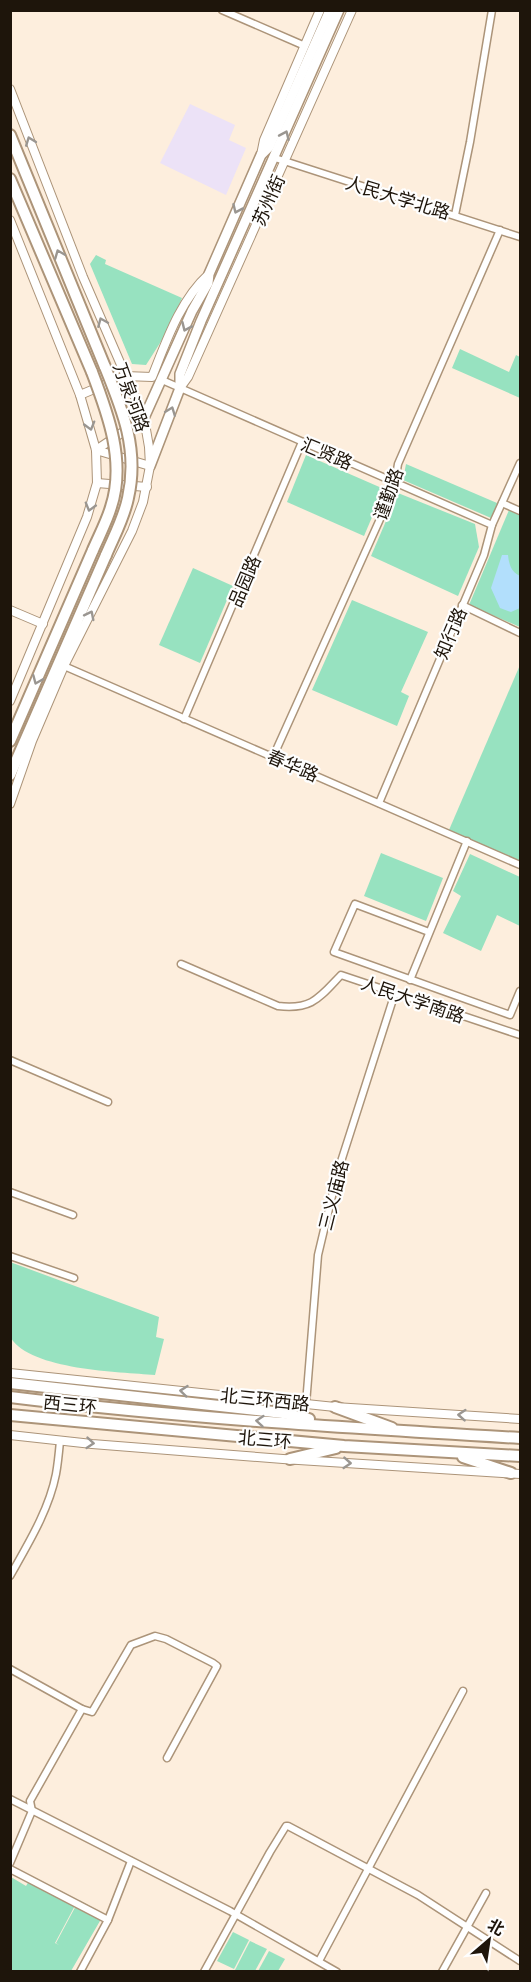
<svg xmlns="http://www.w3.org/2000/svg" width="531" height="1982" font-family="'Noto Serif','Noto Sans SC',serif">
	<style>
		.medical { fill: #ece2f7 }
		.green { fill: #97e2c0 }
		.water { fill: #b2dffc }
		.lines { fill: none; stroke-linecap: round; stroke-linejoin: round }
		.minor-casing { stroke: #ac9479; stroke-width: 9 }
		.tertiary-casing { stroke: #ac9479; stroke-width: 10 }
		.secondary-casing { stroke: #ac9479; stroke-width: 12 }
		.trunk-casing { stroke: #ac9479; stroke-width: 14 }
		.minor { stroke: #fff; stroke-width: 6 }
		.tertiary { stroke: #fff; stroke-width: 8 }
		.secondary { stroke: #fff; stroke-width: 9 }
		.trunk { stroke: #fff; stroke-width: 10 }
		.trunk-bridge-casing { stroke: #ac9479; stroke-width: 14; stroke-linecap: butt }
		.trunk-bridge { stroke: #fff; stroke-width: 10 }
		.oneway { stroke: #9a9691 }
		.labels { text-anchor: middle; dominant-baseline: central; stroke-width: 4.5; stroke-linejoin: round; paint-order: stroke }
		.street-label { font-size: 18px; fill: #1e150b; stroke: #fefefe }
	</style>
	<rect width="100%" height="100%" fill="#fdeedd"/>
	<path class="medical" d="M190 104 235 125 229 140 246 148 226 195 160 163Z"/>
	<g class="green">
		<path d="M96 255 106 260 105 264 182 298 167 332 146 365 132 364 90 264Z"/>
		<path d="M460 349 509 372 516 355 520 357V398L452 368Z"/>
		<path d="M306 455 384 489 364 536 287 502Z"/>
		<path d="M406 464 497 503 498 508 491 518 403 480Z"/>
		<path d="M398 493 475 524 479 547 458 596 371 556Z"/>
		<path d="M509 510 520 515V627L469 605Z"/>
		<path d="M193 568 233 586 200 663 159 645Z"/>
		<path d="M352 600 428 632 401 692 409 696 397 726 312 690Z"/>
		<path d="M520 665V861L449 830Z"/>
		<path d="M381 853 443 878 426 921 364 896Z"/>
		<path d="M470 854 520 877V926L497 915 481 951 443 933 461 896 453 891Z"/>
		<path d="M10 1262 159 1317 156 1337 164 1339 155 1375C119 1372 31 1370 11 1338Z"/>
		<path d="M32 1876 78 1900 55 1943 59 1945 56 1943 79 1900 104 1914 71 1971H11V1877L26 1886Z"/>
		<path d="M233 1932 249 1940 234 1969 217 1961Z"/>
		<path d="M250 1941 267 1949 255 1971H237L235 1970Z"/>
		<path d="M269 1951 285 1959 278 1971H258Z"/>
	</g>
	<path class="water" d="M502 555H508C509 564 511 572 520 576V596L519 599 520 608 511 612 500 608 491 588Z"/>
	<g class="lines">
		<defs>
			<g id="minor">
				<path d="M222 10 305 46"/>
				<path d="M275 158 520 237"/>
				<path d="M455 215 470 142 492 10"/>
				<path d="M162 380 492 525"/>
				<path d="M502 503 520 511"/>
				<path d="M462 605 520 633"/>
				<path d="M64 666 520 865"/>
				<path d="M184 719 302 442"/>
				<path d="M273 757 394 488 398 464 500 230"/>
				<path d="M379 803 484 555 492 525 520 463"/>
				<path d="M429 932 355 904 334 952 510 1015 520 991"/>
				<path d="M181 964 278 1006C312 1010 319 998 341 975L520 1035"/>
				<path d="M410 980 467 841"/>
				<path d="M10 1060 108 1102"/>
				<path d="M10 1192 73 1215"/>
				<path d="M10 1256 74 1278"/>
				<path d="M306 1404 318 1255 338 1171 395 993"/>
				<path d="M10 1576C28 1544 49 1510 56 1474 58 1463 59 1452 60 1441"/>
				<path d="M10 1669 82 1709 30 1801 32 1811 10 1863"/>
				<path d="M82 1709 92 1712 131 1645 155 1636 166 1639 213 1663 217 1666 167 1758"/>
				<path d="M10 1799 230 1911 337 1972"/>
				<path d="M10 1869 108 1920"/>
				<path d="M319 1961 463 1691"/>
				<path d="M80 1972 108 1920 131 1861"/>
				<path d="M204 1972 270 1852 286 1826H288L418 1895 520 1961"/>
				<path d="M442 1972 486 1893"/>
			</g>
			<g id="tertiary">
				<path d="M10 89 83 277 144 418 149 447 150 466 143 502 132 531 64 666 32 741 10 804"/>
				<path d="M261 155 264 140 320 10"/>
				<path d="M10 220 80 395 96 450 97 483 87 517 10 701"/>
				<path d="M180 388 188 377 352 10"/>
				<path d="M80 395 125 376 152 377C166 342 180 300 209 274"/>
				<path d="M96 450 144 418"/>
				<path d="M96 450 150 466"/>
				<path d="M97 483 147 487"/>
				<path d="M10 610 43 624"/>
				<path d="M10 1373 335 1407 520 1419"/>
				<path d="M10 1435 92 1444 283 1459 520 1474"/>
			</g>
			<g id="secondary">
				<path d="M144 418 192 311 208 283 209 274 261 155 269 147 330 10"/>
				<path d="M150 466 180 388V374L201 321 339 10"/>
			</g>
			<g id="trunk">
				<path d="M10 135 105 367"/>
				<path d="M10 179 92 372"/>
				<path d="M10 741 93 550"/>
				<path d="M10 775 106 555"/>
				<path d="M10 1383 283 1413 309 1419"/>
				<path d="M10 1397C180 1418 350 1428 520 1438"/>
				<path d="M335 1407 392 1428"/>
				<path d="M10 1415 344 1446 520 1456"/>
				<path d="M463 1457 511 1473"/>
				<path d="M290 1459 336 1448"/>
			</g>
		</defs>
		<use href="#minor" class="minor-casing"/>
		<use href="#tertiary" class="tertiary-casing"/>
		<use href="#secondary" class="secondary-casing"/>
		<use href="#trunk" class="trunk-casing"/>
		<use href="#minor" class="minor"/>
		<use href="#tertiary" class="tertiary"/>
		<use href="#secondary" class="secondary"/>
		<use href="#trunk" class="trunk"/>
		<defs>
			<g id="trunk-bridge">
				<path d="M105 367C123 411 139 450 128 498 124 518 114 536 106 555"/>
				<path d="M92 372C108 414 126 462 111 507 107 521 99 536 93 550"/>
			</g>
		</defs>
		<use href="#trunk-bridge" class="trunk-bridge-casing"/>
		<use href="#trunk-bridge" class="trunk-bridge"/>
	</g>
	<defs><path id="oneway-chevron" d="M-2-3.5L2.5 0L-2 3.5" fill="none" stroke-width="1.6" stroke-linecap="round" stroke-linejoin="round" transform="scale(1.5)"/></defs>
	<g class="oneway">
		<use href="#oneway-chevron" transform="translate(285 135) rotate(-66)"/>
		<use href="#oneway-chevron" transform="translate(30 141) rotate(-111)"/>
		<use href="#oneway-chevron" transform="translate(237 209) rotate(114)"/>
		<use href="#oneway-chevron" transform="translate(59 254) rotate(-112)"/>
		<use href="#oneway-chevron" transform="translate(102 322) rotate(-113)"/>
		<use href="#oneway-chevron" transform="translate(186 327) rotate(114)"/>
		<use href="#oneway-chevron" transform="translate(171 411) rotate(-69)"/>
		<use href="#oneway-chevron" transform="translate(90 426) rotate(74)"/>
		<use href="#oneway-chevron" transform="translate(90 507) rotate(106)"/>
		<use href="#oneway-chevron" transform="translate(90 615) rotate(-63)"/>
		<use href="#oneway-chevron" transform="translate(37 680) rotate(113)"/>
		<use href="#oneway-chevron" transform="translate(184 1391) rotate(-174)"/>
		<use href="#oneway-chevron" transform="translate(462 1415) rotate(-176)"/>
		<use href="#oneway-chevron" transform="translate(260 1421) rotate(-175)"/>
		<use href="#oneway-chevron" transform="translate(90 1443) rotate(5)"/>
		<use href="#oneway-chevron" transform="translate(347 1463) rotate(4)"/>
	</g>
	<g class="labels">
		<g class="street-label">
			<text transform="translate(398 197) rotate(17)">人民大学北路</text>
			<text transform="translate(268 200) rotate(-66)">苏州街</text>
			<text transform="translate(132 397) rotate(70)">万泉河路</text>
			<text transform="translate(327 453) rotate(23)">汇贤路</text>
			<text transform="translate(388 494) rotate(-71)">谨勤路</text>
			<text transform="translate(244 581) rotate(-67)">品园路</text>
			<text transform="translate(450 633) rotate(-67)">知行路</text>
			<text transform="translate(293 765) rotate(23)">春华路</text>
			<text transform="translate(413 999) rotate(19)">人民大学南路</text>
			<text transform="translate(333 1195) rotate(-76)">三义庙路</text>
			<text transform="translate(265 1399) rotate(6)">北三环西路</text>
			<text transform="translate(70 1404) rotate(6)">西三环</text>
			<text transform="translate(265 1439) rotate(5)">北三环</text>
		</g>
	</g>
	<rect width="531" height="1982" fill="none" stroke="#1e150b" stroke-width="24"/>
	<g transform="translate(489 1940) rotate(29)" stroke="#fefefe" stroke-width="4.5" paint-order="stroke">
	<path d="M0-4.5L10 22L0 15L-10 22Z" fill="#1e150b"/>
	<text y="-9" font-size="16" font-weight="bold" text-anchor="middle" fill="#1e150b">北</text>
	</g>
</svg>
